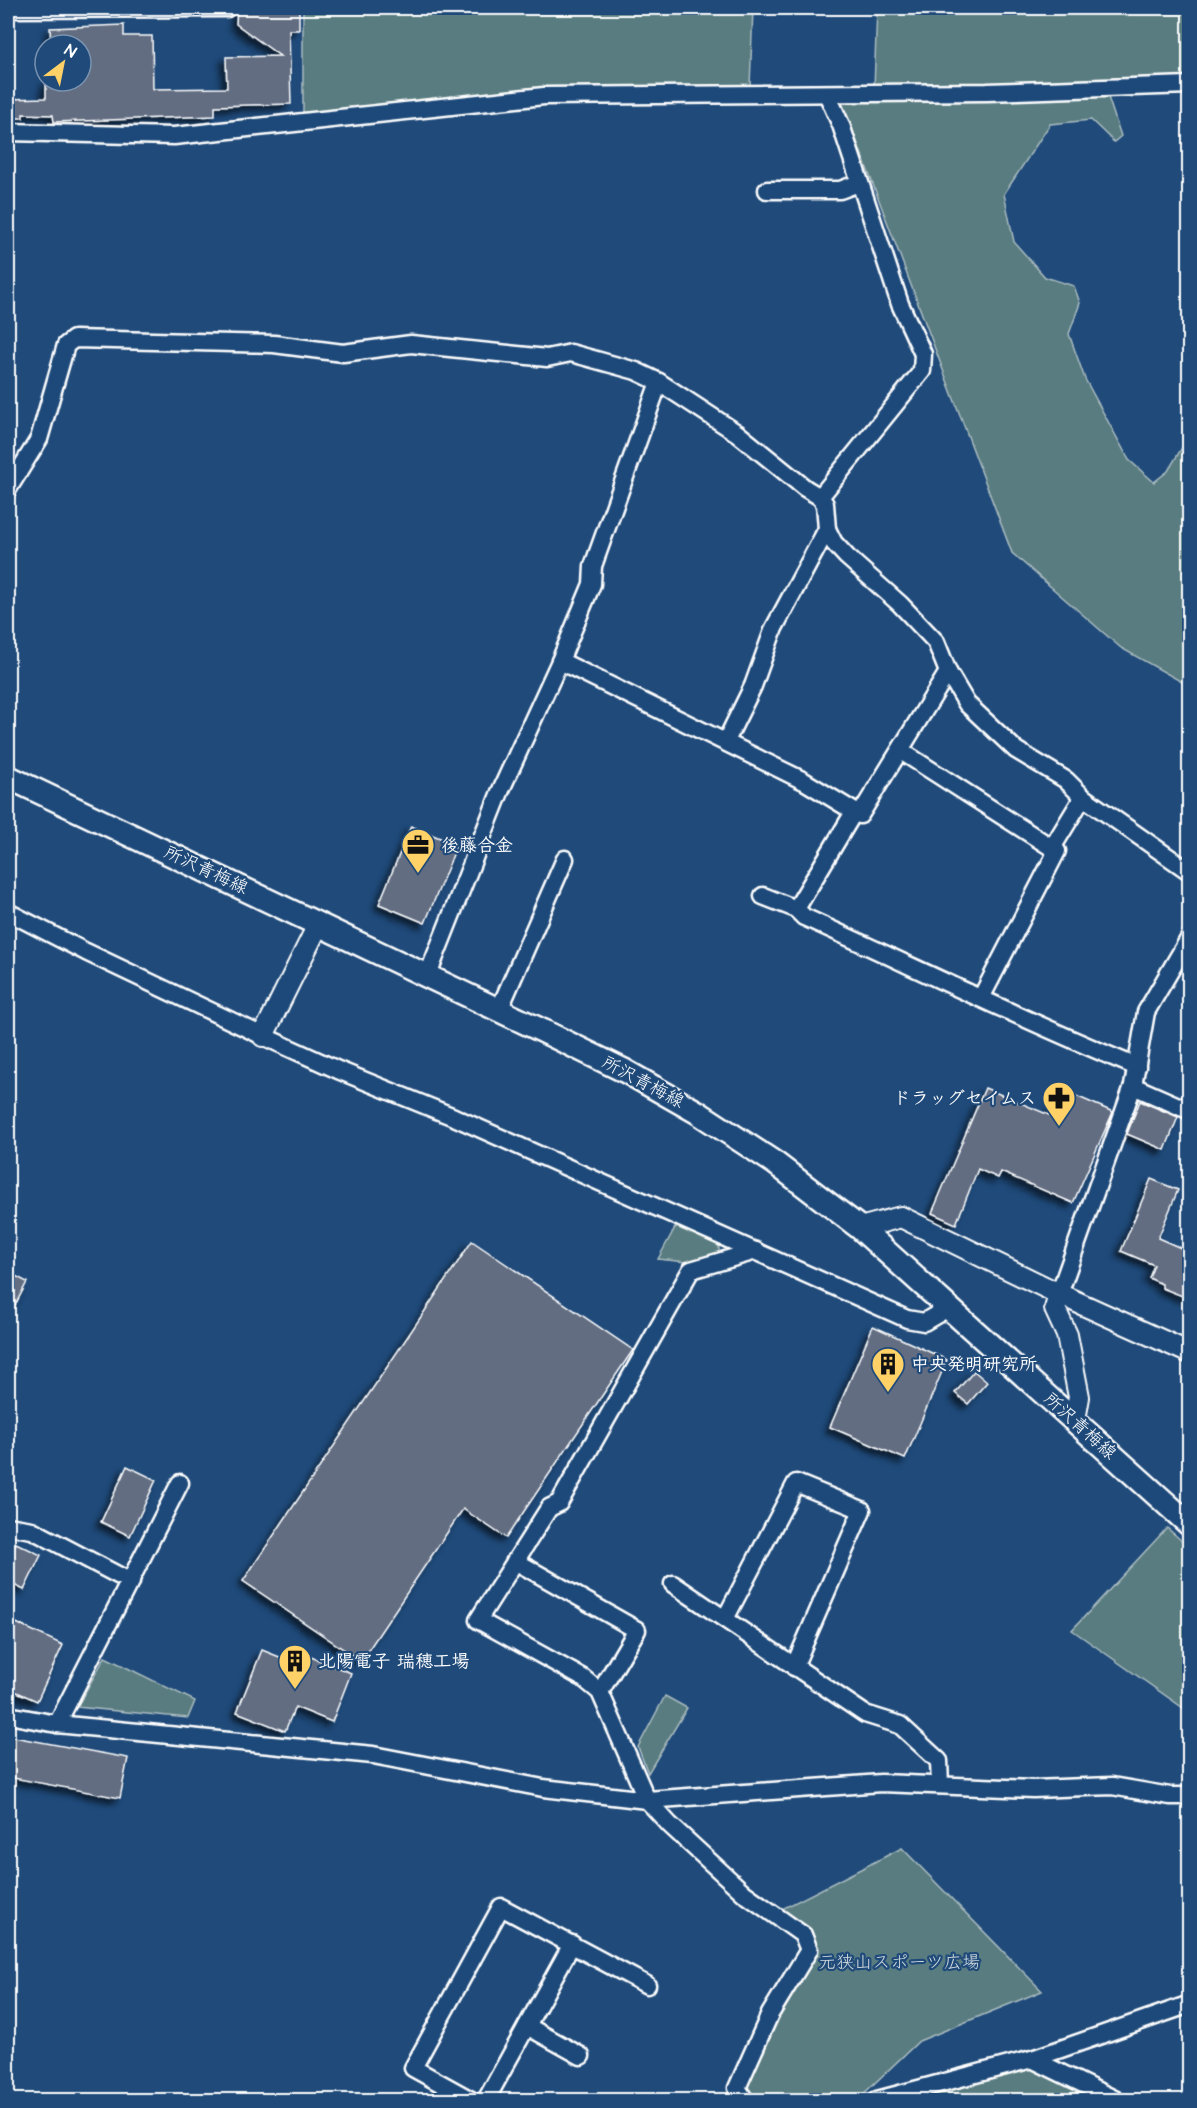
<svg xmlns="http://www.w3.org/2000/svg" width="1197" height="2108" font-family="'Architects Daughter','Klee One',sans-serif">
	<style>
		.green { fill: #587b80; stroke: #acbdc0; stroke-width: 1.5 }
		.building { fill: #626d82; stroke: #fff; stroke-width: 1.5; filter: url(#shadow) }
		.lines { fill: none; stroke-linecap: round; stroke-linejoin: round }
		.minor-casing { stroke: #fff; stroke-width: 21 }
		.tertiary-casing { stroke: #fff; stroke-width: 24 }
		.secondary-casing { stroke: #fff; stroke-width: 27 }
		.minor { stroke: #1f4a7a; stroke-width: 16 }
		.tertiary { stroke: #1f4a7a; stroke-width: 20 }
		.secondary { stroke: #1f4a7a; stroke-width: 22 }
		.labels { text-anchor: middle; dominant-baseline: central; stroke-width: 4.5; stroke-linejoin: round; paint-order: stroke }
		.poi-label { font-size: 18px; font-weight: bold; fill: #fff; stroke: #1f4a7a; text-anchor: start }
		.street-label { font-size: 18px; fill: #fff; stroke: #1f4a7a }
		.park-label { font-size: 18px; fill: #d5dedf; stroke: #1f4a7a }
	</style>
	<defs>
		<filter id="shadow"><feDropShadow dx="-5" dy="5" stdDeviation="3" flood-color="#0009"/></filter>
	</defs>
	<rect width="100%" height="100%" fill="#1f4a7a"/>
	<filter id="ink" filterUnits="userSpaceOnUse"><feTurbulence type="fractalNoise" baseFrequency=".0167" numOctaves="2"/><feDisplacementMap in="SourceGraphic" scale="12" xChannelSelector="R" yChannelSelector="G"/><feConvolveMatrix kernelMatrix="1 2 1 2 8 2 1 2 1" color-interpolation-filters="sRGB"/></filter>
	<g filter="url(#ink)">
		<g class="green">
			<path d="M303 8H753L750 86 542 88 303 113Z"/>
			<path d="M877 8H994V12L995 8H1189V80L874 88Z"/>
			<path d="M1108 97 1121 136 1114 142 1091 120 1050 124 1004 194 1014 242 1045 277 1074 286 1080 303 1069 334 1085 379 1129 460 1154 482 1168 471 1189 436V686L1121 648 1012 553 842 102Z"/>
			<path d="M677 1224 719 1242V1256L687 1262 658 1259Z"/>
			<path d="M1167 1528 1189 1547V1712L1072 1630Z"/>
			<path d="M105 1657 195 1701 188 1718 77 1707Z"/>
			<path d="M665 1696 687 1708 648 1773 638 1747Z"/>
			<path d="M902 1848 1042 1991 919 2041 858 2099 755 2100 747 2087 779 2018 818 1952 811 1929 780 1910Z"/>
			<path d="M1031 2067 1101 2100H914Z"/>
		</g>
		<g class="building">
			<path d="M237 8H299V30H289L291 104 215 106V116L54 122 53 115 23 114V118H8V99L46 98V81H81V45H51L50 28 124 25V36H152L153 89 227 88 226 57 280 56 236 24Z"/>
			<path d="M411 826 457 845 425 923 379 904Z"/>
			<path d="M985 1088 1049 1115 1060 1089 1113 1112 1073 1203 1001 1172 998 1178 978 1169 956 1224 932 1213Z"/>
			<path d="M1140 1101 1178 1117 1165 1150 1127 1134Z"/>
			<path d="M1151 1179 1178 1190 1158 1238 1190 1252V1299L1162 1288V1284L1149 1278 1154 1265 1121 1251Z"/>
			<path d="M472 1241 633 1350 506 1538 463 1509 361 1661 243 1581Z"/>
			<path d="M8 1272 27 1282 8 1319Z"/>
			<path d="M873 1326 947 1360 905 1459 830 1427Z"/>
			<path d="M974 1371 987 1382 968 1404 955 1393Z"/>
			<path d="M127 1466 156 1480 130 1536 101 1522Z"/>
			<path d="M16 1543 41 1555 24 1590 8 1582V1560Z"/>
			<path d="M8 1619 63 1645 37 1701 8 1688Z"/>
			<path d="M262 1650 307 1668 311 1657 351 1673 332 1722 295 1707 285 1731 237 1712Z"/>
			<path d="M8 1736 128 1758 120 1798 8 1777Z"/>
		</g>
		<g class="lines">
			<defs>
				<g id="minor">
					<path d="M8 9 227 8"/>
					<path d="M8 132 174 136 544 96 987 92 1190 85"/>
					<path d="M767 190H840L859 183"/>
					<path d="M8 489 39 439 66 345 74 339 274 344 343 353 411 344 547 358 571 353 636 371 659 382 737 433 805 488 820 497 825 504 827 529 774 628 753 686 726 741"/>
					<path d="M820 497 922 371 923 354 900 304 841 125 827 94"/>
					<path d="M827 529 834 543 847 557 900 604 936 642 948 672 967 704 1016 750 1066 780 1083 797 1190 872"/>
					<path d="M560 661 804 781 860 815 948 672"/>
					<path d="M901 751 1057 851 981 998"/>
					<path d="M1052 848 1083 797"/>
					<path d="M763 896 796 909 804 917C915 967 1024 1021 1137 1067"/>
					<path d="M796 909 854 812"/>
					<path d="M8 912 86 952 263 1036 338 1070 454 1117 907 1319 924 1322 948 1308"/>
					<path d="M427 977 500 792 560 661 592 584 593 566 659 382"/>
					<path d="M499 1010 565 859"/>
					<path d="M1133 1086 1190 1111"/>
					<path d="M1059 1294 1133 1086 1146 1012 1190 937"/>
					<path d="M8 1526 32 1530 131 1582"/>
					<path d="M515 1561 637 1630 600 1692"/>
					<path d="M673 1584 865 1714 900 1725 939 1761 940 1785"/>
					<path d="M725 1619 796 1483 862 1510 794 1667"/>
					<path d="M8 1715 57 1724 373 1755 543 1788 647 1800 881 1783 1033 1789 1112 1786 1170 1796H1190"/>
					<path d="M57 1724 180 1483"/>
					<path d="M527 2026 581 2056"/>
					<path d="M1032 2059 1116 2100"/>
					<path d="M471 2100 413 2068 501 1907 647 1985"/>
					<path d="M486 2100 572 1944"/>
					<path d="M745 2100 737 2088 770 2014 809 1950 803 1935 744 1893 670 1825 647 1800 600 1692 583 1678 478 1620 549 1508 559 1503 691 1270 756 1251"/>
					<path d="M877 2100 1032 2059 1190 2004"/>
				</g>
				<g id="tertiary">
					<path d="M263 1036 318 925"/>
					<path d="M860 1228 901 1217 1059 1294 1190 1353"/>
					<path d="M1059 1294 1055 1309 1067 1335 1079 1397 1075 1420"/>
				</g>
				<path id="secondary" d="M8 777 545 1032 625 1071 697 1112 775 1163 860 1228 1190 1525"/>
			</defs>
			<use href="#minor" class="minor-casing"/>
			<use href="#tertiary" class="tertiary-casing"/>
			<use href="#secondary" class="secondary-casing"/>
			<use href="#minor" class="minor"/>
			<use href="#tertiary" class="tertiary"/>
			<use href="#secondary" class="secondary"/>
		</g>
	</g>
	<defs>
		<symbol id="office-pin" viewBox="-11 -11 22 30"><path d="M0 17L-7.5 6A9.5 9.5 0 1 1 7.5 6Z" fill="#ffd166" stroke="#1f4a7a"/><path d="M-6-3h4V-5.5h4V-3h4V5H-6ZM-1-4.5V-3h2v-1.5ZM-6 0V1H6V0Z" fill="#111"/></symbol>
		<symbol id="pharmacy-pin" viewBox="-11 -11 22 30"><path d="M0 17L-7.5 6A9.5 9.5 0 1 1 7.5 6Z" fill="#ffd166" stroke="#1f4a7a"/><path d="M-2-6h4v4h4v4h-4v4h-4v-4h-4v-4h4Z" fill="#111"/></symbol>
		<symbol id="building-pin" viewBox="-11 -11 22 30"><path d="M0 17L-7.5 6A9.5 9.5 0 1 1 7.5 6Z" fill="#ffd166" stroke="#1f4a7a"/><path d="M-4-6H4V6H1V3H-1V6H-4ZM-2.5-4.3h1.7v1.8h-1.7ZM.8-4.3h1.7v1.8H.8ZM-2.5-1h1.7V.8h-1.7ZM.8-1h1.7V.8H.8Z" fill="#111"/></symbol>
	</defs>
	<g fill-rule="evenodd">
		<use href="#office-pin" x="399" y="826" width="38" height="52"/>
		<use href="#pharmacy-pin" x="1040" y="1079" width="38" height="52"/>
		<use href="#building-pin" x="869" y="1345" width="38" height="52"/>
		<use href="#building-pin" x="276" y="1642" width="38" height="52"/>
	</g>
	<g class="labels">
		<g class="poi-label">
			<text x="441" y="845">後藤合金</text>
			<text x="1036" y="1098" text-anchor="end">ドラッグセイムス</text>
			<text x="911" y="1364">中央発明研究所</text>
			<text x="318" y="1661">北陽電子 瑞穂工場</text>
		</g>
		<g class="street-label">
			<text transform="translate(206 870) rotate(25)">所沢青梅線</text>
			<text transform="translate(643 1082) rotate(28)">所沢青梅線</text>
			<text transform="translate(1080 1426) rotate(42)">所沢青梅線</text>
		</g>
		<g class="park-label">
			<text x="899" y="1962">元狭山スポーツ広場</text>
		</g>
	</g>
	<rect width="1197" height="2108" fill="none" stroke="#1f4a7a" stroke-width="30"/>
	<rect x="15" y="15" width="1167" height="2078" fill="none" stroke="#fff" stroke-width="2" filter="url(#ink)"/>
	<g transform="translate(63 63) rotate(32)"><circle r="28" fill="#1f4a7a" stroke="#7992af" stroke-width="1.5"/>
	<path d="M0-4.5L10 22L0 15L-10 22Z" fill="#ffd166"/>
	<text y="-9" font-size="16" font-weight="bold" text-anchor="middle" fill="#ffffff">N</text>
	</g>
</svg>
